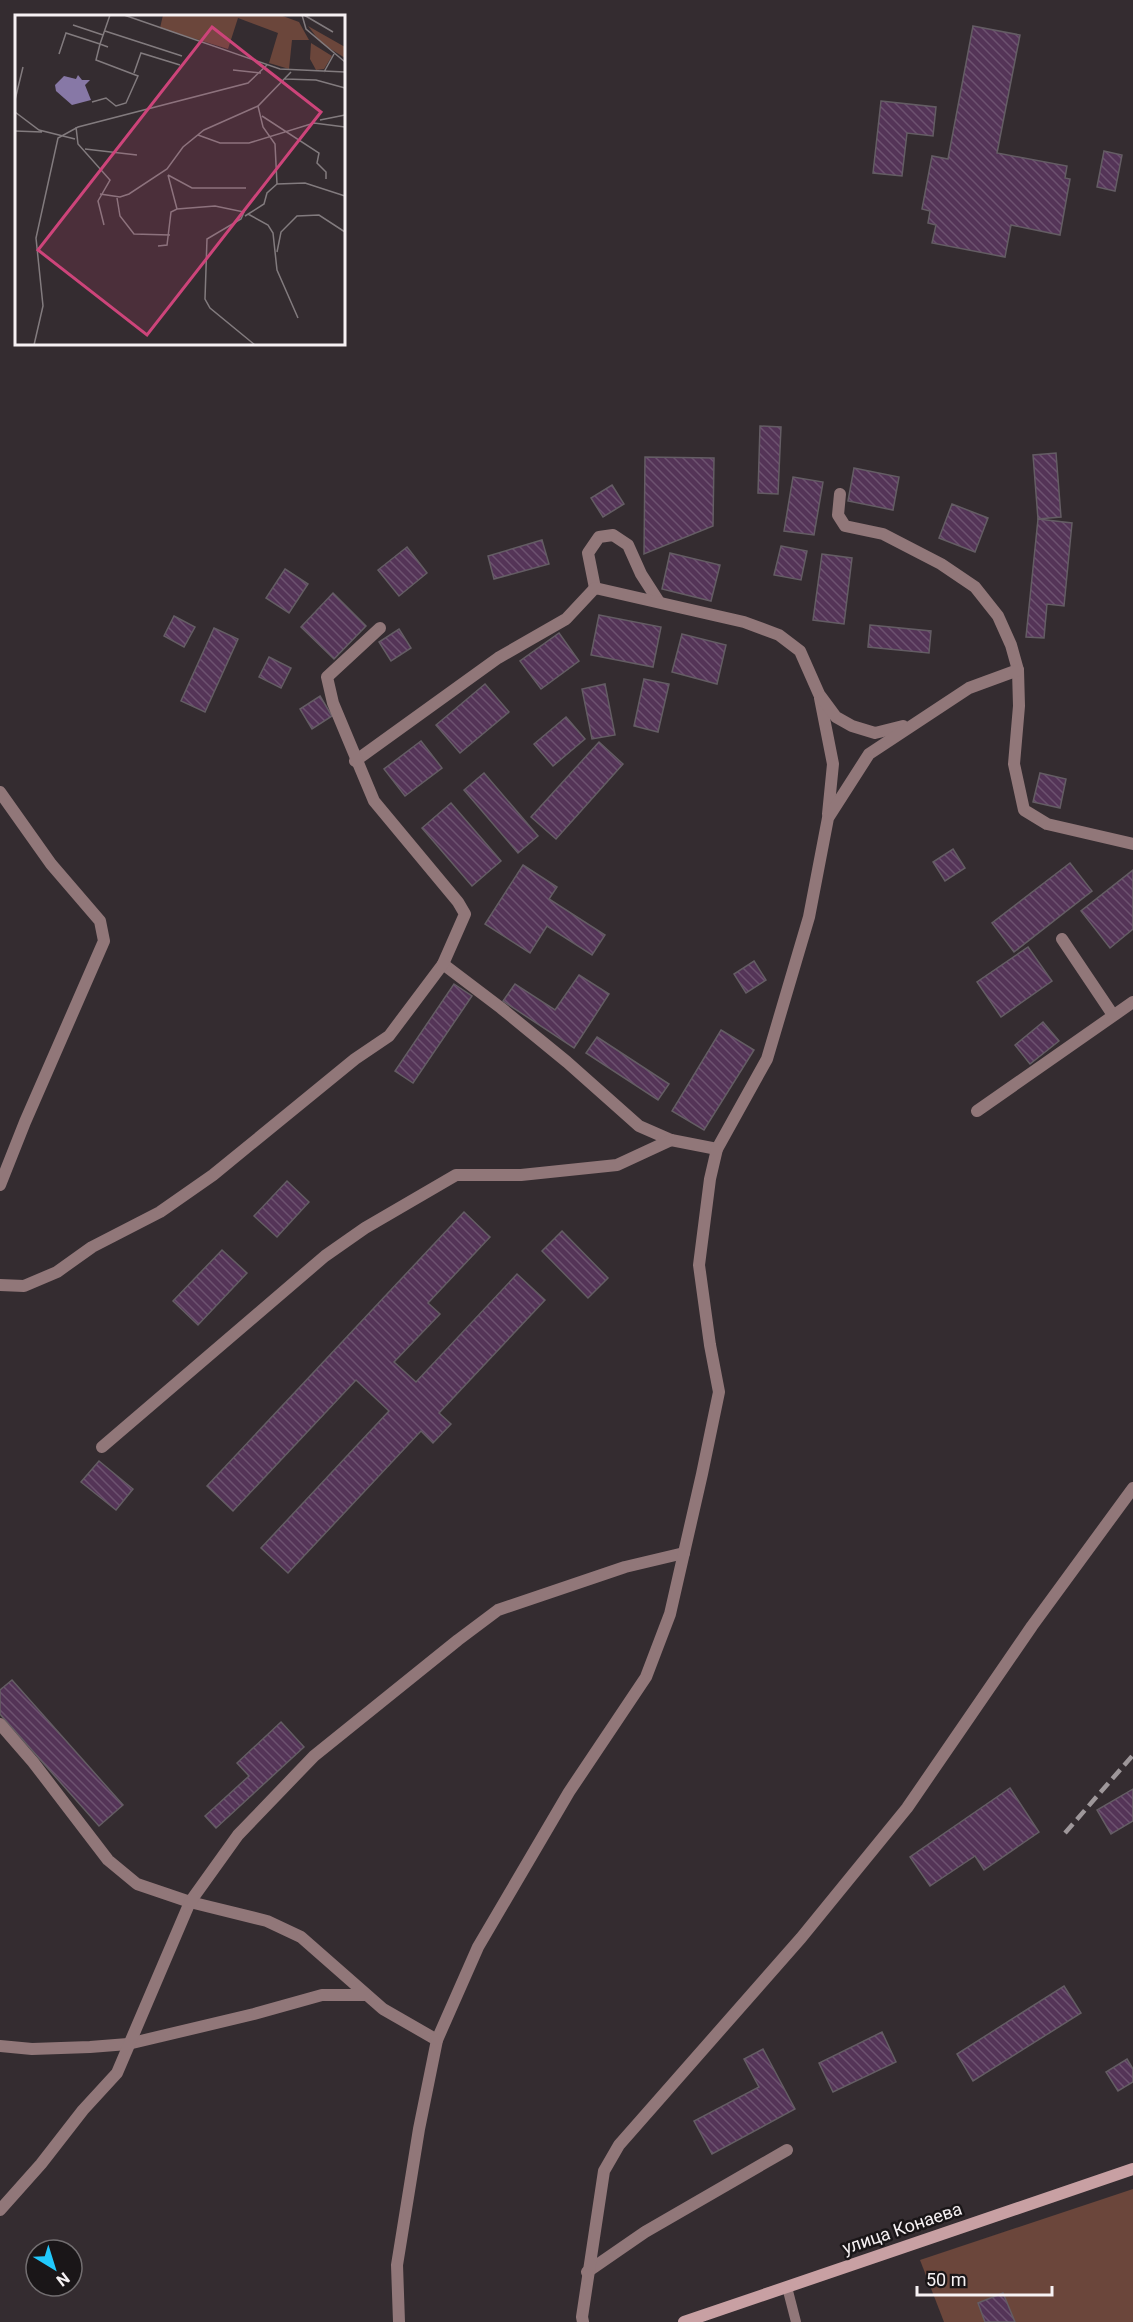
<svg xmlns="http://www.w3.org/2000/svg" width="1133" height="2322" font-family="Roboto,sans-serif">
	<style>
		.grass { fill: #6b463b }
		.building { fill: url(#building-back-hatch); stroke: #645d64; stroke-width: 1.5 }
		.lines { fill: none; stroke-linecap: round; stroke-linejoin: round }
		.lane { stroke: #917779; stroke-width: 10 }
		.street { stroke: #917779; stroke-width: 12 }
		.secondary { stroke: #c8a0a3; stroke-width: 12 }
		.rail { stroke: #9e979a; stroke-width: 4.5; stroke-dasharray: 12 6; stroke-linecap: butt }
		.labels { text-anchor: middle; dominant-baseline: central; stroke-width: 5; stroke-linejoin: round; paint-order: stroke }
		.street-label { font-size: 18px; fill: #f7f2f4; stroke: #1a1618 }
		.inset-road { fill: none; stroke: #827b7e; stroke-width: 1.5 }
		.view { fill: #cd447a; fill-opacity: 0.15; stroke: #cd447a; stroke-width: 3 }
		.inset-edge { fill: none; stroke: #f7f2f4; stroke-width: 3 }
	</style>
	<defs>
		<pattern id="building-back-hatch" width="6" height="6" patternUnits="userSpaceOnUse" patternTransform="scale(1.5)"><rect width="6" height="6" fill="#543457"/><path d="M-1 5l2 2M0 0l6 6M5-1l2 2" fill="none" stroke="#6d5270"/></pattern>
	</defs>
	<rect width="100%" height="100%" fill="#342c30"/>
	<path class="grass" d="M1133 2189V2322H944L920 2260Z"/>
	<g class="building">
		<path d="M973 26 1020 35 997 153 1067 166 1065 178 1070 179 1060 235 1011 225 1005 257 932 243 936 225 928 223 930 211 922 209 932 156 948 159Z"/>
		<path d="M881 101 936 107 933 136 907 133 902 176 873 173Z"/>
		<path d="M1104 151 1122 155 1115 191 1097 187Z"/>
		<path d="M760 426 781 427 778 494 758 493Z"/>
		<path d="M1056 453 1061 517 1038 519 1033 455Z"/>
		<path d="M645 457 714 458 713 526 644 554Z"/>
		<path d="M854 468 899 477 893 510 848 501Z"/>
		<path d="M793 477 823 482 814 535 784 531Z"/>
		<path d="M612 485 624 504 603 517 591 498Z"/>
		<path d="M952 504 988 518 975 552 939 538Z"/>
		<path d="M1038 519 1072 523 1064 606 1047 604 1044 638 1026 637Z"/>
		<path d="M542 540 549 564 494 579 488 556Z"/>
		<path d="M781 546 807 551 801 580 774 575Z"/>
		<path d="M407 547 427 573 399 596 378 570Z"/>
		<path d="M670 553 720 565 711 601 662 589Z"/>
		<path d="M822 554 852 558 844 624 813 620Z"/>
		<path d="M285 569 308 584 289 613 266 598Z"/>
		<path d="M333 593 366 626 334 659 301 627Z"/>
		<path d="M599 615 661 627 653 667 591 655Z"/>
		<path d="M174 616 195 627 184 647 164 636Z"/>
		<path d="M870 625 931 631 929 653 868 647Z"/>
		<path d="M214 628 238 639 205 712 181 701Z"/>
		<path d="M399 629 411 648 391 661 379 642Z"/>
		<path d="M559 633 579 661 541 689 520 661Z"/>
		<path d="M682 634 726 645 717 684 672 672Z"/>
		<path d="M269 657 291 668 281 688 259 677Z"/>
		<path d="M644 679 669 684 658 732 634 726Z"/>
		<path d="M485 684 509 712 460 753 436 725Z"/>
		<path d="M605 684 615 735 592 739 582 689Z"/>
		<path d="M320 696 332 716 312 729 300 709Z"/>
		<path d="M566 717 585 739 553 766 534 744Z"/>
		<path d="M421 741 442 768 405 796 384 769Z"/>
		<path d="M599 742 623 764 556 839 531 817Z"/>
		<path d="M484 773 538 836 518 853 464 790Z"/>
		<path d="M1040 773 1066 779 1060 808 1033 802Z"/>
		<path d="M451 803 501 861 472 886 422 828Z"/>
		<path d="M953 849 965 868 945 881 933 862Z"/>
		<path d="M1070 863 1092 891 1014 952 992 923Z"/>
		<path d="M523 865 557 887 549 899 605 935 592 955 547 926 530 953 485 924Z"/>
		<path d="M1133 870V929L1110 948 1081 911Z"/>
		<path d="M1028 947 1052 981 1001 1017 977 982Z"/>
		<path d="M754 961 766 980 746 993 734 974Z"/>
		<path d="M579 975 609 994 574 1048 503 1001 515 984 555 1010Z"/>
		<path d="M454 984 472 996 413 1083 395 1071Z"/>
		<path d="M1043 1022 1059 1041 1030 1064 1015 1045Z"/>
		<path d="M721 1030 754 1050 704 1130 672 1111Z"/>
		<path d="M597 1037 669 1084 658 1100 586 1053Z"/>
		<path d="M287 1181 309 1202 277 1237 254 1216Z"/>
		<path d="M464 1212 490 1237 428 1303 440 1314 394 1362 416 1382 517 1274 545 1300 439 1413 451 1424 433 1443 421 1431 288 1573 261 1548 389 1411 356 1380 233 1511 207 1486Z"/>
		<path d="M562 1231 608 1278 588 1298 542 1251Z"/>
		<path d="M222 1250 247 1273 198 1325 173 1301Z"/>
		<path d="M99 1461 133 1489 116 1510 81 1482Z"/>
		<path d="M12 1680 123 1805 99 1826 0 1714V1690Z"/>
		<path d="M281 1722 304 1747 216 1828 205 1816 249 1776 237 1763Z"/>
		<path d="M1010 1788 1039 1832 984 1870 975 1856 930 1886 910 1857Z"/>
		<path d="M1133 1789V1821L1111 1834 1097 1810Z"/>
		<path d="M1064 1986 1081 2013 973 2081 957 2054Z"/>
		<path d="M882 2032 896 2062 833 2092 819 2063Z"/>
		<path d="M763 2049 795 2109 712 2154 694 2121 759 2087 744 2059Z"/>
		<path d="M1127 2059 1133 2069V2082L1118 2091 1106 2072Z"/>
		<path d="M1003 2293 1015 2322H985L978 2303Z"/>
	</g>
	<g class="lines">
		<path class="lane" d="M787 2287 796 2322"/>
		<g class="street">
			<path d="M840 494 838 515 845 526 883 534 941 564 975 587 998 616 1011 645 1018 670 1019 706 1014 764 1024 810 1047 824 1133 844"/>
			<path d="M595 588 588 553 599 537 613 535 628 545 641 574 659 602"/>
			<path d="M820 698 833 764 828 814"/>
			<path d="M355 761 498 658 566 619 595 588 744 622 779 635 800 651 819 694 836 717 852 726 875 733 903 726"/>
			<path d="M0 792 51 864 100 921 104 941 25 1122 0 1185"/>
			<path d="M1062 939 1113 1015"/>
			<path d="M443 964 501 1008 567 1062 639 1126 671 1140 717 1149"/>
			<path d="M977 1111 1133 1002"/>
			<path d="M0 1285 24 1286 57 1272 92 1247 160 1212 213 1175 355 1059 389 1036 443 964 465 914 458 902 374 801 333 703 327 677 380 628"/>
			<path d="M102 1447 325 1256 365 1228 456 1175H521L617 1165 671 1140"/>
			<path d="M0 1724 33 1762 108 1860 137 1884 190 1902 267 1921 301 1937 383 2009 437 2040"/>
			<path d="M0 2046 32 2049 90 2047 128 2044 254 2014 322 1995H366"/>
			<path d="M0 2210 41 2164 83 2110 117 2073 190 1902 238 1835 314 1756 458 1640 498 1610 625 1567 684 1553"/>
			<path d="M587 2272 645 2232 787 2150"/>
			<path d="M399 2322 397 2265 419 2129 437 2040 478 1947 569 1792 646 1677 670 1614 702 1474 719 1392 710 1345 699 1265 710 1179 717 1149 767 1059 809 917 828 818 869 754 969 688 1018 670"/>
			<path d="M583 2322 582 2317 604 2171 619 2145 801 1938 907 1808 1032 1626 1133 1488"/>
		</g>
		<path class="secondary" d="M684 2322 1133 2169"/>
		<path class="rail" d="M1065 1833 1133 1755"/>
	</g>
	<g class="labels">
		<g class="street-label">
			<text transform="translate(902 2228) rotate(-19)">улица Конаева</text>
		</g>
	</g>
	<g transform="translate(15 15)">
		<rect width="330" height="330" fill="#342c30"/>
		<path d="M148 0H265L284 7 294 25H277L274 54 254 48 263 18 223 3 213 34 145 13ZM293 11 330 32V43L306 28ZM296 28 317 41 309 54 301 55 295 44Z" fill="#6b463b"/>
		<path d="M63 60 67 65H75L70 70 76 85 57 90 41 76 40 70 49 61 61 64Z" fill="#8778a6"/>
		<path class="inset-road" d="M109 0 265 54 330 57M287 0 291 14 330 47M289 0 318 17M58 10 88 20M90 16 167 41M44 39 51 18 85 29 95 0M218 55 246 58M309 57 319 39M119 58 126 38 165 50M270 64 301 65 330 73M0 85 8 52M77 87 91 83 101 91 111 88 123 61 81 45 85 29 93 32M0 97 24 115 60 124M247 101 304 138 302 148 311 157V164M305 105 330 100M61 112 63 129 95 165 83 186 89 210M0 116 27 117M183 120 205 128H234L299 108 330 112M70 134 122 140M153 160 177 173H231M153 160 162 194M262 169 290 168 330 181M85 179 105 182 114 179 152 154 168 132 189 115 243 91 276 57M102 183 105 201 119 219 155 220M233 199 253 210 258 218 262 255 283 303M230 201 249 189 252 178 262 169 260 129 248 112 243 91M143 231 152 230 156 197 162 194 200 191 229 197 226 204 192 224 190 284 195 293 240 330M262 237 266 217 282 201 304 200 330 217M19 330 28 291 21 223 43 123 63 112 233 68 252 50"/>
		<path class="view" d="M197 12 306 97 132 320 23 235Z"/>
		<rect width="330" height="330" class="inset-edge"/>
	</g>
	<g transform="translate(54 2268) rotate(142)"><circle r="28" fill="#1a1618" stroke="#726e70" stroke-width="1.5"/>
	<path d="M0-4.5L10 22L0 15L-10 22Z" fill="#21c9fd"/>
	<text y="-9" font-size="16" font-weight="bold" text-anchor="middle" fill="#f7f2f4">N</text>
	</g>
	<path d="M917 2286v9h135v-9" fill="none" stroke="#f7f2f4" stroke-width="3"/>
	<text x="926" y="2286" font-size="18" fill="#f7f2f4" stroke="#1a1618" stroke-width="4.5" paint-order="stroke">50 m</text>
</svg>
